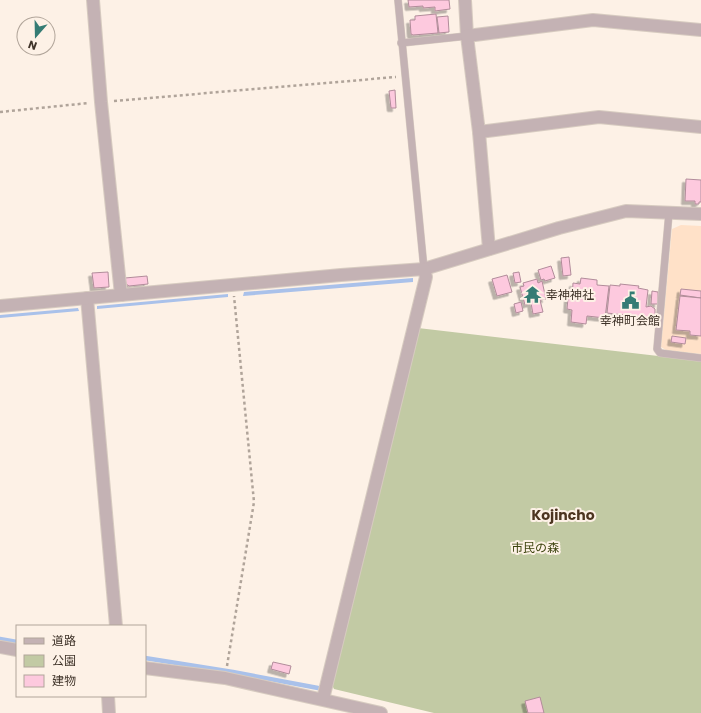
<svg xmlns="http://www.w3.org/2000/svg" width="701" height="713" font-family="Poppins,'Noto Sans JP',sans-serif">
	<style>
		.built { fill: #ffe1c8 }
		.green { fill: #c2caa4 }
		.water { fill: #a9c1ea }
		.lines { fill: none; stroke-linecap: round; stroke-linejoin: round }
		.stream { stroke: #a9c1ea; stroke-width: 4.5 }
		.building { fill: #fdc9de; stroke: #b18c9a; filter: url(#shadow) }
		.lane-casing { stroke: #d7cbc0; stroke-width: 8 }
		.street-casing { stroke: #d7cbc0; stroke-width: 14 }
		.path { stroke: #b0a49a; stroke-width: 2.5; stroke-dasharray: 3 3; stroke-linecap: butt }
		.lane { stroke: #c4b2b4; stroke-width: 7 }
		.street { stroke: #c4b2b4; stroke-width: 12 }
		.labels { text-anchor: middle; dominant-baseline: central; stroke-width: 4; stroke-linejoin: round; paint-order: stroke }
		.poi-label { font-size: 12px; fill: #3f3329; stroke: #fdf1e6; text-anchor: start }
		.park-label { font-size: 12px; fill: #3c430d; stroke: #fdf1e6 }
		.quarter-label { font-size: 14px; font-weight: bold; fill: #4c341f; stroke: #fdf1e6 }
	</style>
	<defs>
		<filter id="shadow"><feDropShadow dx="-3.5" dy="3.5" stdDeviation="0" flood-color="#0004"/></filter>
	</defs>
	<rect width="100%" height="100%" fill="#fdf1e6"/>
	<path class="built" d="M681 225 701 226V354L666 350 661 347 672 229Z"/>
	<path class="green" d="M418 328 701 361V713H434L334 689 332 685Z"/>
	<g class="water">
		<path d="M413 278V282L243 296 244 292Z"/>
		<path d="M228 294V297L97 309V306Z"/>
		<path d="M78 308 79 311 0 318V315Z"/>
	</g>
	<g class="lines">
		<g class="stream">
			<path d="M0 639 17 642"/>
			<path d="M145 658 233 672 318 688"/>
		</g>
	</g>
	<g class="building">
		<path d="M408 0H449L450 9 435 11V7L423 8V6L409 7Z"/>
		<path d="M436 14 438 33 413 35 411 34 410 20H415V16Z"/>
		<path d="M448 16 449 32 439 33 437 17Z"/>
		<path d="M395 90 396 108H391L389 91Z"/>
		<path d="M686 179 701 180V202H699V204H695V201H685Z"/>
		<path d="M569 257 571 275 563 276 561 258Z"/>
		<path d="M551 266 555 278 545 281 544 279 541 280 538 270Z"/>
		<path d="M108 272 109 287 94 288 92 273Z"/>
		<path d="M519 272 521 282 515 283 513 273Z"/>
		<path d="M507 275 512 292 497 296 492 279Z"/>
		<path d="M147 276 148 284 129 286 126 284 125 278Z"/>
		<path d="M581 278 597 280V285L609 286 605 318 587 316 586 324 571 322 572 310 567 309 568 298H572L573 283 580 284Z"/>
		<path d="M537 279 538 283 542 281 546 299 540 300 543 312 533 314 531 303 525 305 520 287 524 286 523 283Z"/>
		<path d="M620 284 639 286 638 288 648 290 646 307 651 306 655 309V314L653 317 650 318 607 313 610 285 620 286Z"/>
		<path d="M681 289 701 291V298L680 295Z"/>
		<path d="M652 291 658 292V304H651Z"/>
		<path d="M680 296 701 298V336L690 335V331L676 330Z"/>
		<path d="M521 302 523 311 516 313 514 304Z"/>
		<path d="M672 336 686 338 685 344 671 342Z"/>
		<path d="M273 662 291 666 289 674 271 669Z"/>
		<path d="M540 697 544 713H528L525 701Z"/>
	</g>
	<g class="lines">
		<defs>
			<g id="lane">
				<path d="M398 0 424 269"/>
				<path d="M401 43 467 36"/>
				<path d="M669 213 657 349 660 353 701 358"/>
			</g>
			<g id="street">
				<path d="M93 0 101 102 121 295"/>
				<path d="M465 0 467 36 479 132 489 249"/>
				<path d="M467 36 593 20 701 30"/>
				<path d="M479 132 599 117 701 127"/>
				<path d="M87 298 116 626"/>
				<path d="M0 306 341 275 424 269 559 228 626 211 701 214"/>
				<path d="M0 647 17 650"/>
				<path d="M145 668 225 678 381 713"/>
				<path d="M108 696 109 713"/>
				<path d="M323 699 426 277 424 269"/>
			</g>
		</defs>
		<use href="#lane" class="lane-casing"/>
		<use href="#street" class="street-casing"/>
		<g class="path">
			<path d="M114 101 396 77"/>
			<path d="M0 112 89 103"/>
			<path d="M227 666 254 502 234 296"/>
		</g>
		<use href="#lane" class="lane"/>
		<use href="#street" class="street"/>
	</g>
	<defs>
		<symbol id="temple-bare" viewBox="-9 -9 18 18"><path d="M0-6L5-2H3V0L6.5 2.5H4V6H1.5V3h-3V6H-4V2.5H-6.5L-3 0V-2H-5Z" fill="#357c74" stroke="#fdf1e6" stroke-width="2.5" paint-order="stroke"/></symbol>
		<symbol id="civic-bare" viewBox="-9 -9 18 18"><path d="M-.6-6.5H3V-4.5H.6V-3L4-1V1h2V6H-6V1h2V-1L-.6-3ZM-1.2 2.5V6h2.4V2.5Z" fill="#357c74" stroke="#fdf1e6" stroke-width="2.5" paint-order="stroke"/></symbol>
	</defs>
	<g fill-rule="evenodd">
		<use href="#temple-bare" x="520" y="282" width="25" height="25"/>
		<use href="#civic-bare" x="618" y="288" width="25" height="25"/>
	</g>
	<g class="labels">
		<g class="poi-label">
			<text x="546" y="294">幸神神社</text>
			<text x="630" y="320" text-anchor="middle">幸神町会館</text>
		</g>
		<g class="park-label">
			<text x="535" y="547">市民の森</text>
		</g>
		<g class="quarter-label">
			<text x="563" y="515">Kojincho</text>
		</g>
	</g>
	<rect x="16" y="625" width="130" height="72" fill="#fdf1e6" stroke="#b1a59a"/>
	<rect x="24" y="638" width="20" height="6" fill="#c4b2b4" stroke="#b1a59a"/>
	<text x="52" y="645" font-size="12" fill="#3f3329">道路</text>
	<rect x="24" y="655" width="20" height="12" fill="#c2caa4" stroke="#b1a59a"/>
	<text x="52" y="665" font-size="12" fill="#3f3329">公園</text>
	<rect x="24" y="675" width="20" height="12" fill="#fdc9de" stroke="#b1a59a"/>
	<text x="52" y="685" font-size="12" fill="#3f3329">建物</text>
	<g transform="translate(36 36) rotate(200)"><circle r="19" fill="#fdf1e6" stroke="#b1a59a"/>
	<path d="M0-3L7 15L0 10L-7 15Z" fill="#357c74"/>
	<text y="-6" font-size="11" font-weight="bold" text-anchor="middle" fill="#3f3329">N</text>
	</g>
</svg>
